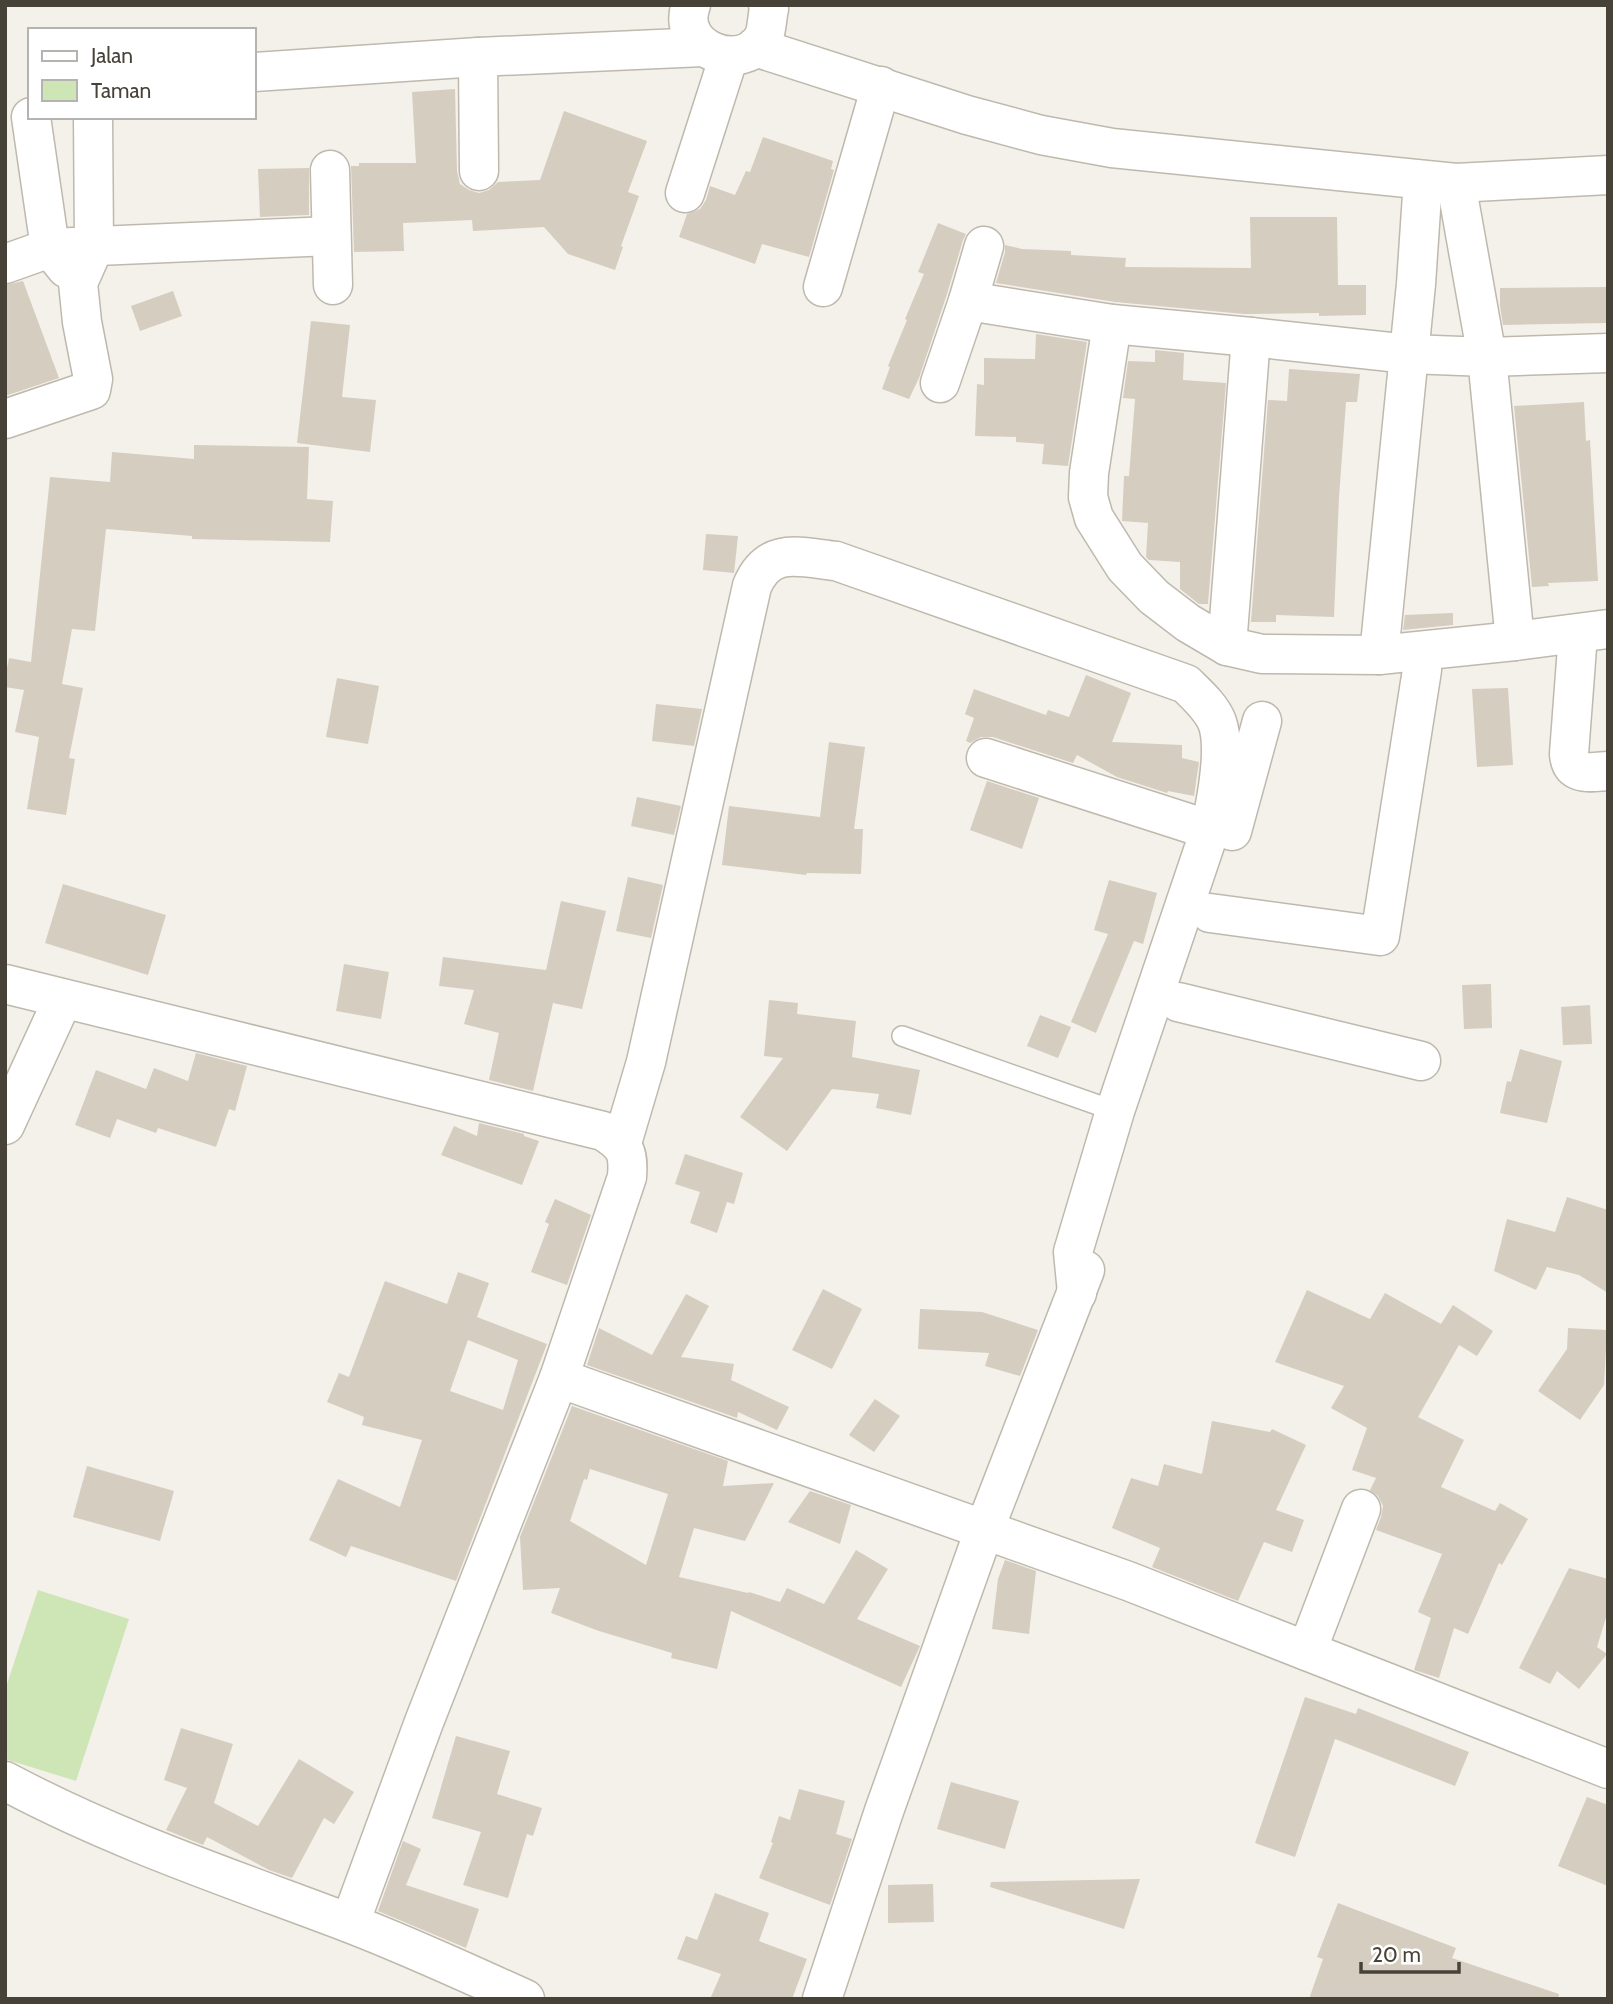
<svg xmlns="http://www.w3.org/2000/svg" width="1613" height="2004" font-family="Cabin,sans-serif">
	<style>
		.green { fill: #cee5b6 }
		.building { fill: #d5cdc0; fill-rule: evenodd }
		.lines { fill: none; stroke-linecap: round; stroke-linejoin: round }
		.service-casing { stroke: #bfb9ad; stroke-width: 22 }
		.minor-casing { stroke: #bfb9ad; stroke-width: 41 }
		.service { stroke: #fff; stroke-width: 19 }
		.minor { stroke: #fff; stroke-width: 38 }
	</style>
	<rect width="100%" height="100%" fill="#f4f1ea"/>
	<path class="green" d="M38 1590 129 1619 76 1781 5 1759V1690Z"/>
	<g class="building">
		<path d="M455 89 457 171 460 184 469 190 479 193 489 190 498 182 540 180 564 111 647 141 628 192 639 196 621 246 623 247 615 270 568 254 544 227 473 231 472 220 403 223 404 251 354 252 351 166H359V163H416L412 92Z"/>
		<path d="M763 137 833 161 831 169 834 170 809 257 762 244 755 264 679 237 687 214 700 209 706 200 710 186 735 195 746 171 750 172Z"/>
		<path d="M309 168V215L260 217 258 169Z"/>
		<path d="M1250 217H1337L1338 285H1366V315L1319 316V313L1244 314 1115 302 996 283 1005 252V245L1022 249 1071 251V255L1126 258 1125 267 1251 268Z"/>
		<path d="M938 223 966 234 963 240 947 294 919 378 909 399 882 389 890 367 888 366 907 320 905 319 924 274 918 272Z"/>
		<path d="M23 281 59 378 5 396V285Z"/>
		<path d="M1608 287V323L1503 325 1500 306V288Z"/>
		<path d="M173 291 182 316 140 331 131 306Z"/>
		<path d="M311 321 350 325 342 397 376 400 370 452 297 443Z"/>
		<path d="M1036 334 1087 342 1068 466 1042 464 1044 444 1016 442V437L975 436 977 384 984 385V358L1035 359Z"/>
		<path d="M1155 350 1184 353 1183 380 1226 383 1208 604H1199L1180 589V562L1149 560 1146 557 1148 523 1122 521 1124 476H1129L1135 399 1123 398 1128 361 1155 362Z"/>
		<path d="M1289 369 1360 374 1357 402H1346L1339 497 1334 617 1276 615V622H1251L1268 400 1287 401Z"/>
		<path d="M1584 402 1586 441 1590 440 1598 581 1548 583 1549 586 1532 587 1514 406Z"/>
		<path d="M194 445 309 447 307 499 333 501 330 542 192 539V536L106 529 95 631 72 629 62 684 83 688 69 758 75 759 66 815 27 809 39 737 15 732 24 690 5 687V679L9 658 31 662 50 477 110 482 112 452 194 459Z"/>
		<path d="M706 534 738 536 734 573 703 570Z"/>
		<path d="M1453 613V625L1403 630 1405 615Z"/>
		<path d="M1086 675 1131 693 1112 742 1182 745V758L1199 762 1194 796 1168 791 1167 793 1117 777 1077 755 1073 763 993 737H981L970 743 966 741 974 718 965 714 974 689 1046 715 1048 710 1069 717Z"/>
		<path d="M337 678 379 686 368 744 326 737Z"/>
		<path d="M1508 688 1513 765 1477 767 1472 689Z"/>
		<path d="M656 704 702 709 694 746 652 741Z"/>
		<path d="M829 742 865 747 854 829H863L861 874 807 873 806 875 722 865 729 806 820 817Z"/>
		<path d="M987 781 1039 798 1022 849 970 830Z"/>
		<path d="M637 797 681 806 674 835 631 826Z"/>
		<path d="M628 877 663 885 651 938 616 931Z"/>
		<path d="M1109 880 1157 893 1143 944 1134 941 1096 1033 1071 1022 1108 934 1094 930Z"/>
		<path d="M63 884 166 915 148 975 45 943Z"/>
		<path d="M561 901 606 911 582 1009 553 1003 533 1091 489 1080 499 1033 464 1024 474 990 439 986 443 957 546 970Z"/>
		<path d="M344 964 389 972 381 1019 336 1011Z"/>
		<path d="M1491 984 1492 1028 1464 1029 1462 985Z"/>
		<path d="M769 1000 798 1003 797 1014 856 1021 852 1057 920 1070 911 1115 876 1108 879 1094 832 1089 787 1151 740 1117 783 1058 764 1056Z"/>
		<path d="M1590 1005 1592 1044 1563 1045 1561 1007Z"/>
		<path d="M1040 1015 1071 1027 1058 1058 1027 1046Z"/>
		<path d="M1520 1049 1562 1061 1547 1123 1500 1113 1507 1081 1511 1082Z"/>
		<path d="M196 1053 247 1066 235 1111 229 1109 216 1147 158 1128 156 1133 117 1119 110 1138 75 1125 96 1070 146 1089 154 1068 188 1081Z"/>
		<path d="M479 1123 524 1134V1136L539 1141 522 1185 441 1155 454 1126 477 1136Z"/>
		<path d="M685 1154 743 1173 734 1204 727 1202 717 1233 690 1223 700 1192 675 1184Z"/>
		<path d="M1567 1197 1608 1210V1293L1579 1275 1547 1267 1536 1290 1494 1271 1507 1219 1555 1232Z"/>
		<path d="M555 1199 591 1215 567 1285 531 1272 549 1224 545 1222Z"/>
		<path d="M458 1272 489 1283 477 1317 547 1344 456 1581 351 1546 346 1557 309 1540 338 1479 400 1507 422 1440 362 1425 364 1417 327 1402 339 1373 349 1377 385 1281 447 1304ZM468 1340 518 1360 503 1410 450 1391Z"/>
		<path d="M823 1289 862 1309 832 1369 792 1350Z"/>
		<path d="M1307 1290 1370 1319 1385 1293 1441 1324 1453 1305 1493 1331 1477 1356 1459 1345 1418 1417 1464 1440 1441 1487 1495 1511 1500 1503 1528 1519 1502 1565 1499 1563 1468 1634 1454 1628 1439 1678 1414 1670 1431 1618 1418 1612 1442 1554 1376 1530 1381 1517 1383 1506 1378 1496 1370 1490 1376 1478 1352 1470 1367 1428 1331 1408 1344 1386 1275 1362Z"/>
		<path d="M686 1294 709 1306 681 1357 734 1364 731 1380 789 1407 777 1430 738 1412 737 1418 587 1365 599 1328 652 1355Z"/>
		<path d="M920 1309 982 1312 1038 1330 1020 1376 985 1366 989 1353 918 1349Z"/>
		<path d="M1568 1328 1607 1330 1604 1385 1580 1420 1538 1391 1567 1349Z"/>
		<path d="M875 1399 900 1416 874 1452 849 1435Z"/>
		<path d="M572 1406 728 1461 723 1486 774 1483 745 1541 694 1528 679 1577 748 1593 749 1592 780 1602 787 1588 824 1604 856 1550 888 1569 857 1619 920 1646 901 1687 731 1611 717 1669 671 1658 672 1653 599 1631 551 1613 560 1588 523 1590 520 1537ZM590 1469 668 1494 646 1565 570 1521 584 1479 587 1480Z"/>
		<path d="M1212 1421 1270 1432 1272 1429 1306 1445 1276 1510 1304 1520 1292 1552 1264 1542 1238 1601 1152 1567 1160 1548 1112 1528 1131 1478 1158 1486 1164 1464 1202 1474Z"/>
		<path d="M87 1466 174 1491 160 1541 73 1517Z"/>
		<path d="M810 1491 851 1505 840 1544 788 1522Z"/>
		<path d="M1005 1560 1036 1571 1029 1634 992 1629 998 1579Z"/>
		<path d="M1569 1568 1608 1579V1611L1597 1647 1607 1654 1579 1689 1557 1671 1550 1684 1519 1668Z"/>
		<path d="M1305 1697 1356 1714 1358 1708 1469 1752 1455 1786 1335 1739 1295 1857 1255 1843Z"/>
		<path d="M181 1728 233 1744 214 1803 258 1826 299 1759 354 1792 334 1824 324 1818 292 1878 269 1870 207 1837 203 1845 166 1830 187 1788 164 1780Z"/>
		<path d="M456 1736 510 1751 497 1794 542 1808 533 1836 527 1834 508 1898 463 1885 481 1832 432 1818Z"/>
		<path d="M951 1782 1019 1801 1005 1849 937 1829Z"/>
		<path d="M799 1789 845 1801 836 1834 852 1839 830 1905 759 1878 773 1843 771 1842 779 1816 790 1820Z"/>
		<path d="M1587 1797 1608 1805V1886L1558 1866Z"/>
		<path d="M403 1841 421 1849 406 1885 479 1909 466 1948 378 1911Z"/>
		<path d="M1140 1879 1124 1929 990 1887 991 1882Z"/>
		<path d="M933 1884 934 1922 888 1923V1885Z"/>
		<path d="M715 1893 769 1913 759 1941 807 1959 792 1999H710L721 1974 677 1959 686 1936 697 1940Z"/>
		<path d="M1338 1903 1456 1948 1452 1958 1559 1994 1558 1999H1309L1323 1959 1317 1957Z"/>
	</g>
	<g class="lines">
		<defs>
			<path id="service" d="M902 1036 1115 1111"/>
			<g id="minor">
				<path d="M691 5C674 49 745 76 764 36 767 29 767 17 769 9L768 5"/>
				<path d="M755 47 967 115 1041 135 1112 148 1456 183 1608 175"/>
				<path d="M478 57 479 171"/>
				<path d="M254 72 478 57 703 47"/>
				<path d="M31 117 50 248 66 268"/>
				<path d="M330 170 333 285"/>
				<path d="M1456 183 1487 357 1515 641"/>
				<path d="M685 193 729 56"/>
				<path d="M5 264 50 248 331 236"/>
				<path d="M823 287 881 86"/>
				<path d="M968 301 1112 324 1251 337 1409 354 1487 357 1608 353"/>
				<path d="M1112 324 1089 473 1088 497 1094 518 1125 567 1154 597 1188 623 1227 646 1262 654 1379 655 1515 641 1608 629"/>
				<path d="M940 383 968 301 984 246"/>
				<path d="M5 419 91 390 93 379 82 322 78 283 94 247 93 117"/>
				<path d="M1578 634 1569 754C1571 777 1590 772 1608 771"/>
				<path d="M1227 646 1251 337"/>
				<path d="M1379 655 1416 284 1423 180"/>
				<path d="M986 758 1210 830"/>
				<path d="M1232 831 1262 721"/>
				<path d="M1210 913 1380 936 1422 670"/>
				<path d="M5 984 603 1131C625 1145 629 1151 627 1177L559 1378 424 1722 350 1923"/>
				<path d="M1178 1002 1421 1061"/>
				<path d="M5 1125 63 999"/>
				<path d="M622 1143 646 1062 752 586C769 546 799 557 836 561L1186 684C1197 695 1211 707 1217 722 1227 749 1216 802 1210 830L1115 1111 1073 1252 1077 1293"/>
				<path d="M559 1378 1128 1581 1608 1769"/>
				<path d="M1307 1651 1361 1509"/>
				<path d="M5 1781C115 1840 233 1879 349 1923 409 1946 467 1973 525 1999"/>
				<path d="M822 1999 884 1811 985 1528 1085 1270"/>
			</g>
		</defs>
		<use href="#service" class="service-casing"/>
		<use href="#minor" class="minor-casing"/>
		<use href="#service" class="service"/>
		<use href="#minor" class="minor"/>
	</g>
	<rect width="1613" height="2004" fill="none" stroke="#474238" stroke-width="14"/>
	<rect x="28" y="28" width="228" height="91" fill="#ffffff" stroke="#b5b3af" stroke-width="2"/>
	<rect x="42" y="51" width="35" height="10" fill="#ffffff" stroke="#b5b3af" stroke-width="2"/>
	<text x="91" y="63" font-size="21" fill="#474238">Jalan</text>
	<rect x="42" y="80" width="35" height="21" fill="#cee5b6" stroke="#b5b3af" stroke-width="2"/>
	<text x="91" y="98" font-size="21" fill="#474238">Taman</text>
	<path d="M1361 1962v10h98v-10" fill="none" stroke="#474238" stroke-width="3.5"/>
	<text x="1372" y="1962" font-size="21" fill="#474238" stroke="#ffffff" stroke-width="5" paint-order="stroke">20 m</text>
</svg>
